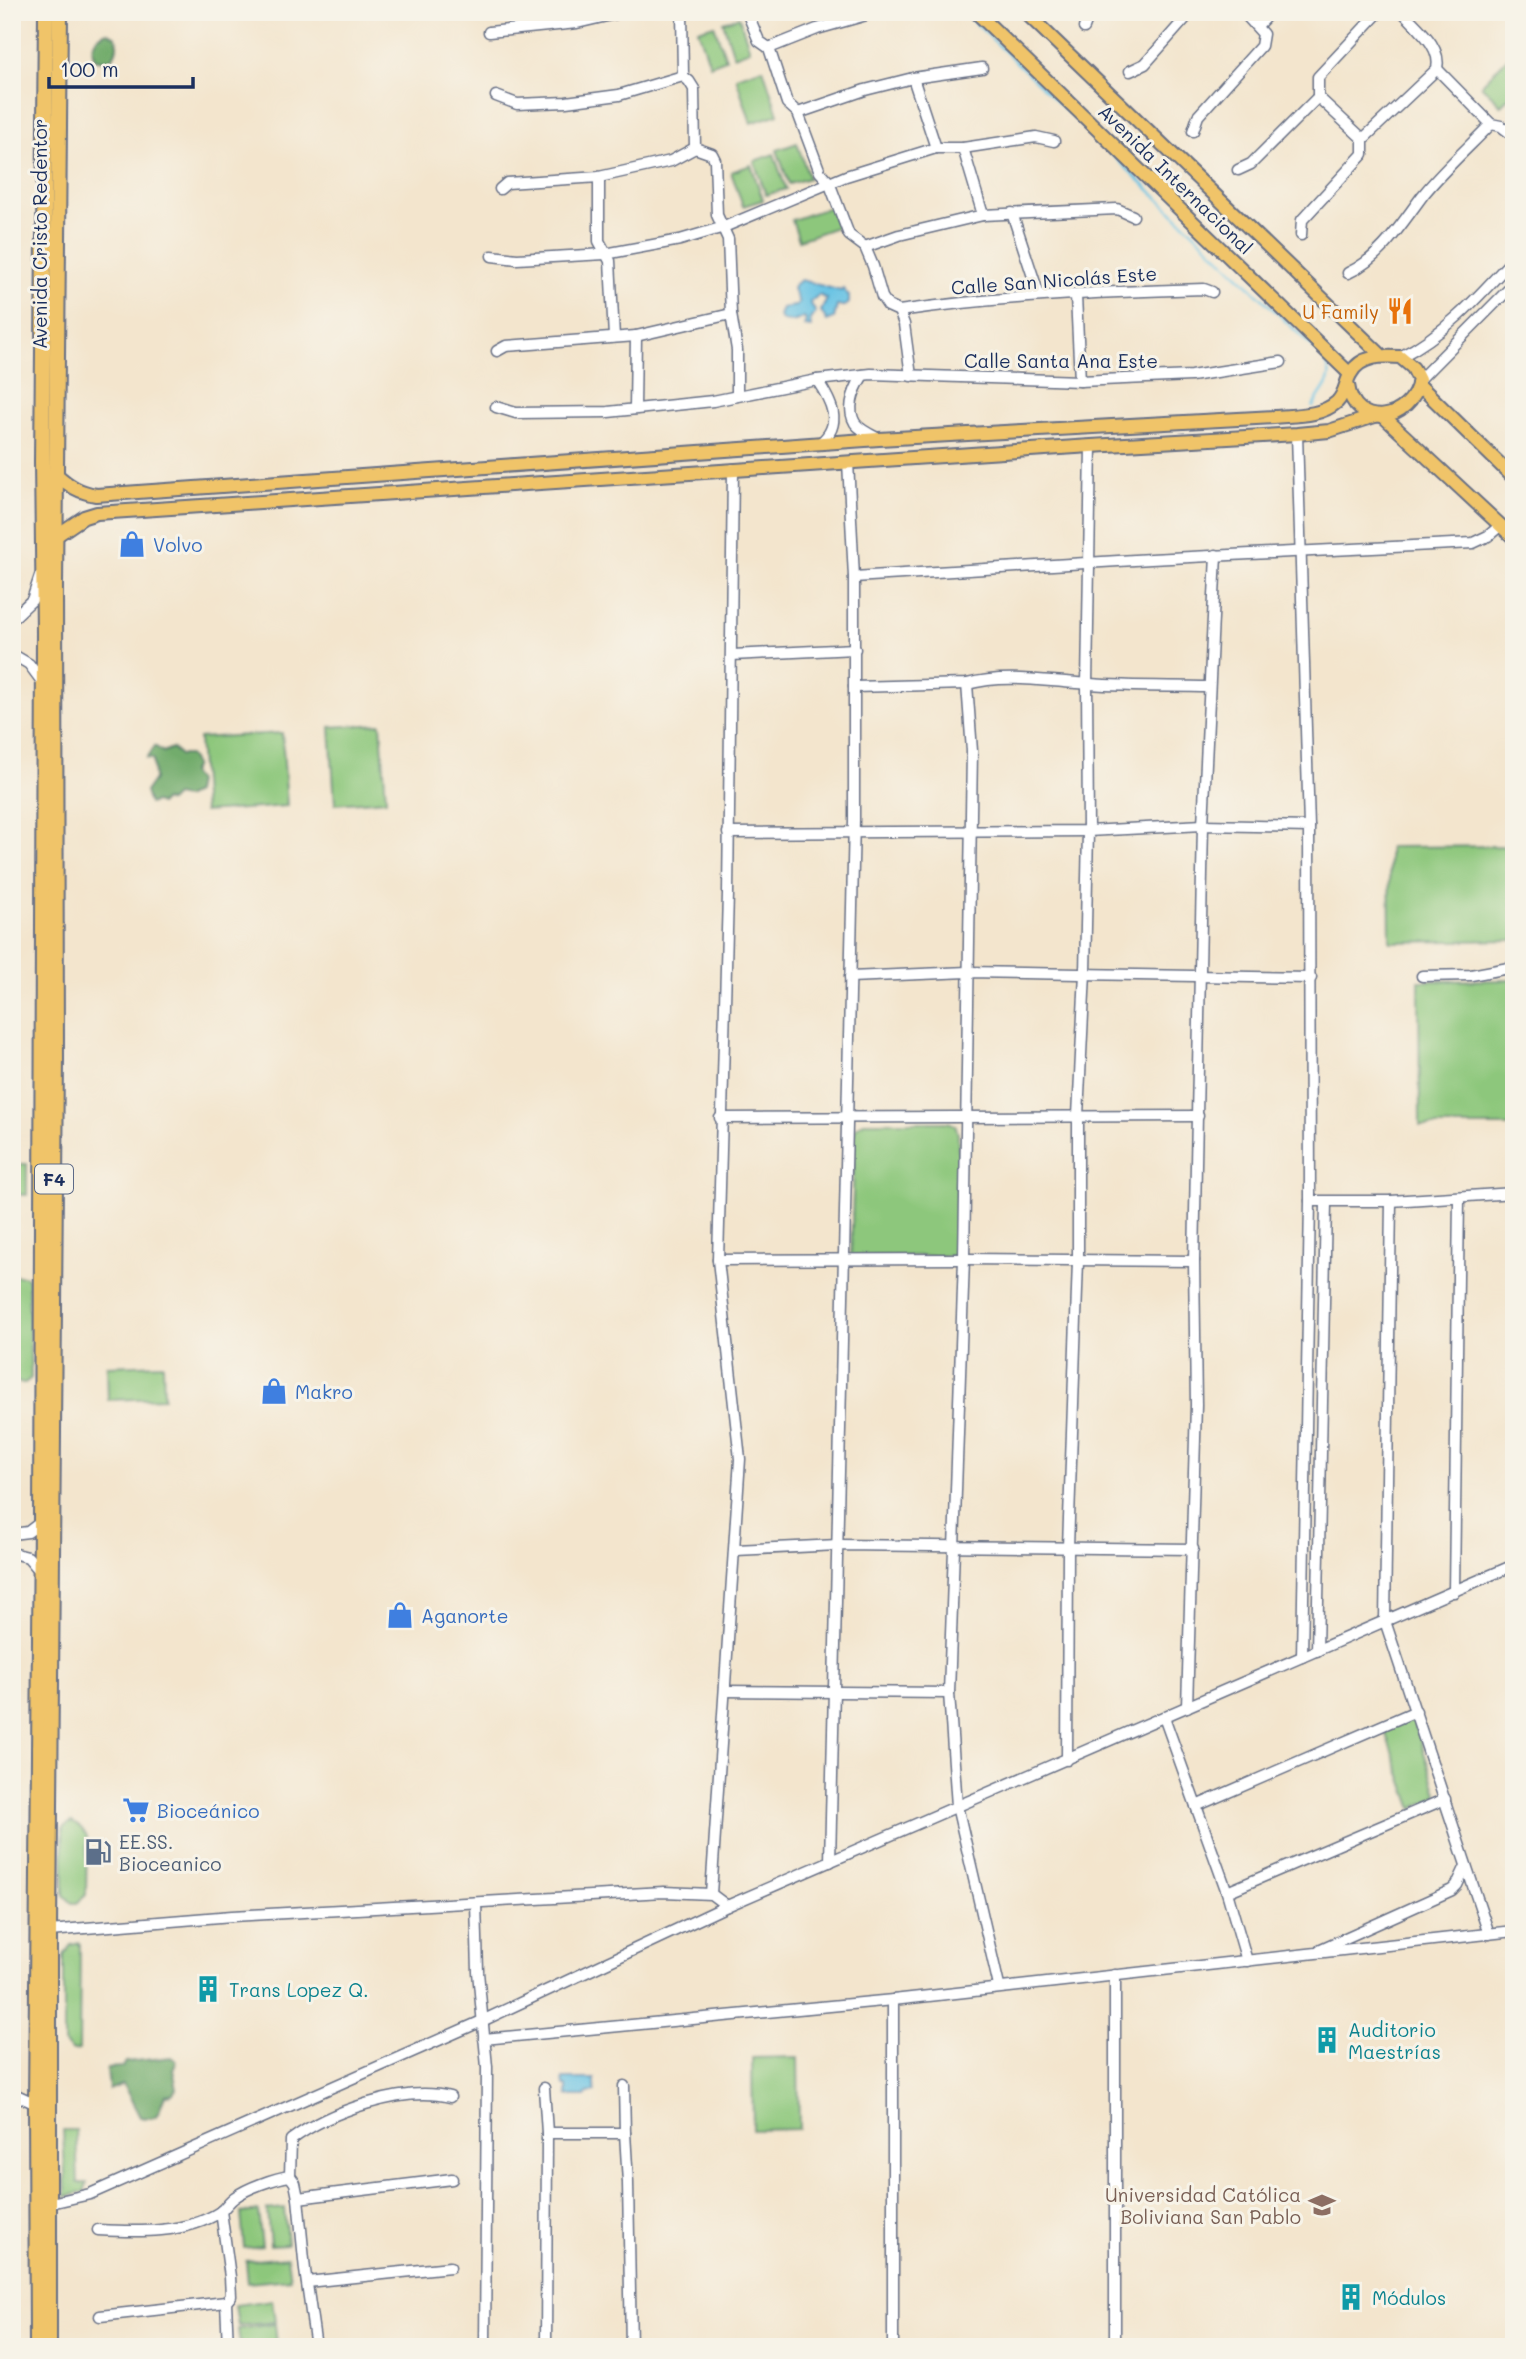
<svg xmlns="http://www.w3.org/2000/svg" width="1526" height="2359" font-family="Mali,sans-serif">
	<style>
		.green { fill: #8dc77c; stroke: #547b6d; stroke-width: 2 }
		.forest { fill: #72ac6c; stroke: #466e65; stroke-width: 2 }
		.water { fill: #66c2e4; stroke: #4078a1; stroke-width: 2 }
		.lines { fill: none; stroke-linecap: round; stroke-linejoin: round }
		.stream { stroke: #66c2e4; stroke-width: 2.5 }
		.minor-casing { stroke: #676f85; stroke-width: 13 }
		.major-casing { stroke: #676f85; stroke-width: 16 }
		.highway-casing { stroke: #676f85; stroke-width: 18 }
		.minor { stroke: #fff; stroke-width: 10 }
		.major { stroke: #f0c469; stroke-width: 12 }
		.highway { stroke: #f0c469; stroke-width: 14 }
		.labels { text-anchor: middle; dominant-baseline: central; stroke-width: 6; stroke-linejoin: round; paint-order: stroke }
		.shield { fill: #f7f3e8; stroke: #5d6a87; stroke-width: 2 }
		.shield-label { font-size: 18px; font-weight: bold; fill: #1b2f5e }
		.street-label { font-size: 19px; fill: #1b2f5e; stroke: #f7f3e8 }
		.food-label { font-size: 19px; fill: #c56008; stroke: #f7f3e8; text-anchor: end }
		.shop-label { font-size: 19px; fill: #366cbe; stroke: #f7f3e8; text-anchor: start }
		.service-label { font-size: 19px; fill: #4e5e75; stroke: #f7f3e8; text-anchor: start }
		.culture-label { font-size: 19px; fill: #0d838f; stroke: #f7f3e8; text-anchor: start }
		.education-label { font-size: 19px; fill: #785e54; stroke: #f7f3e8; text-anchor: end }
	</style>
	<rect width="100%" height="100%" fill="#f7f3e8"/>
	<filter id="ink" filterUnits="userSpaceOnUse"><feTurbulence type="fractalNoise" baseFrequency=".0143" numOctaves="2"/><feDisplacementMap in="SourceGraphic" scale="14" xChannelSelector="R" yChannelSelector="G"/><feConvolveMatrix kernelMatrix="1 2 1 2 8 2 1 2 1" color-interpolation-filters="sRGB"/></filter>
	<filter id="wash" filterUnits="userSpaceOnUse"><feTurbulence type="fractalNoise" baseFrequency=".00686" numOctaves="4" result="noise"/><feDisplacementMap in="SourceGraphic" scale="28" xChannelSelector="R" yChannelSelector="G"/><feGaussianBlur stdDeviation="1.57" result="paint"/><feColorMatrix in="noise" values="0 0 0 0 0 0 0 0 0 0 0 0 0 0 0 0 0 1.4 0 .05"/><feComposite in="paint" operator="in"/></filter>
	<g filter="url(#wash)">
		<rect width="100%" height="100%" fill="#f3e5cd"/>
		<g class="green">
			<path d="M739 17 750 50 734 56 723 22Z"/>
			<path d="M714 25 726 59 710 65 698 30Z"/>
			<path d="M1514 51V92L1501 105 1481 85Z"/>
			<path d="M763 68 778 114 751 123 736 77Z"/>
			<path d="M16 75 12 513V76Z"/>
			<path d="M797 143 809 178 789 184 777 150Z"/>
			<path d="M774 154 786 189 766 195 754 161Z"/>
			<path d="M751 165 763 200 743 206 731 172Z"/>
			<path d="M830 207 837 227 799 240 792 220Z"/>
			<path d="M381 724 386 800 335 804 330 727Z"/>
			<path d="M282 733 287 806 204 812 199 738Z"/>
			<path d="M1514 846V940L1390 942 1389 847Z"/>
			<path d="M1514 980V1126H1420L1419 981Z"/>
			<path d="M864 1122H948L955 1125 958 1134 959 1251 957 1256H851L855 1128Z"/>
			<path d="M12 1164H27V1195L12 1194Z"/>
			<path d="M12 1276H24L28 1279 31 1378 25 1383 12 1382Z"/>
			<path d="M163 1364 164 1398 108 1400 107 1366Z"/>
			<path d="M1407 1720 1414 1721 1438 1796 1413 1809 1384 1729Z"/>
			<path d="M72 1822 81 1828 87 1836 86 1895 77 1903H72L64 1895 63 1827Z"/>
			<path d="M80 1943 79 2050 73 2051 64 2043V1955L71 1945Z"/>
			<path d="M798 2057 799 2129 753 2130 752 2058Z"/>
			<path d="M63 2130H76L78 2183H87L84 2192 66 2197Z"/>
			<path d="M284 2208 287 2244 270 2245 267 2210Z"/>
			<path d="M258 2211 262 2246 244 2248 241 2213Z"/>
			<path d="M287 2257 290 2279 248 2283 246 2261Z"/>
			<path d="M272 2300 275 2322 238 2326 235 2305Z"/>
			<path d="M275 2324 277 2345 240 2347 238 2329Z"/>
		</g>
		<g class="forest">
			<path d="M107 32 116 37C120 52 112 65 95 59 89 47 94 37 107 32Z"/>
			<path d="M155 746 163 752 172 748 180 755H189L195 765 191 773 197 781 195 793 185 798 175 796 169 802 164 800 160 804 155 802 149 804 145 792 154 779 153 759 147 758Z"/>
			<path d="M172 2057 177 2061 173 2070 177 2088 172 2094 165 2095C157 2111 162 2121 140 2117L123 2084 109 2090 107 2068 123 2067 126 2062Z"/>
		</g>
		<g class="water">
			<path d="M801 280 841 291 843 289 849 296V303L845 306H837L834 318 827 321 821 311 827 299 819 295 810 302 816 313 810 319 811 327 804 326 806 320 804 317 793 322 783 321 779 316 782 308 796 306 799 303 793 289 795 284Z"/>
			<path d="M563 2079H595V2092L587 2093 586 2096H567V2086H564Z"/>
		</g>
		<g class="lines">
			<path class="stream" d="M964 12 1321 355C1340 380 1322 386 1313 407"/>
		</g>
	</g>
	<g filter="url(#ink)">
		<g class="lines">
			<defs>
				<g id="minor">
					<path d="M682 12 683 76 689 81 694 89 695 148 712 154 715 160 717 215 728 239 731 314 737 350V396"/>
					<path d="M747 12 759 41 769 48 787 103 798 113 820 172 829 182 849 235 865 247 873 266 882 297 888 306 899 311 904 324 911 376"/>
					<path d="M1257 26 1270 12"/>
					<path d="M1084 28 1090 12"/>
					<path d="M489 32 577 23 624 12"/>
					<path d="M769 48 817 29 877 12"/>
					<path d="M1437 69 1491 124 1501 126 1514 136"/>
					<path d="M1130 71 1145 64 1191 12"/>
					<path d="M913 78 936 148"/>
					<path d="M496 96 517 104 566 102 619 95 683 76"/>
					<path d="M798 113 865 90 913 78 982 68"/>
					<path d="M1193 131 1198 116 1261 46 1263 34 1243 12"/>
					<path d="M1363 139 1437 69C1442 46 1417 28 1403 12"/>
					<path d="M963 148 983 215"/>
					<path d="M1238 170 1251 164 1318 97"/>
					<path d="M599 177V241L610 261 614 337"/>
					<path d="M500 189 507 183 599 177 671 161 695 148"/>
					<path d="M1012 213 1039 295"/>
					<path d="M1301 235 1302 220 1363 154V139L1318 97V77L1379 12"/>
					<path d="M865 247 899 235 983 215 1117 209 1133 216"/>
					<path d="M492 256 517 259 605 254 680 240 724 227 846 176 936 148H963L1036 137 1054 141"/>
					<path d="M1348 273C1381 258 1402 223 1423 195 1443 170 1469 147 1491 124"/>
					<path d="M1076 296 1080 381"/>
					<path d="M899 311C1000 296 1102 292 1204 289L1212 292"/>
					<path d="M497 351 506 346 636 336 731 314"/>
					<path d="M1400 357C1446 334 1480 295 1514 258"/>
					<path d="M863 375C855 388 846 408 855 423 860 430 871 435 879 439"/>
					<path d="M817 380C831 401 844 424 820 443"/>
					<path d="M1419 380 1514 284"/>
					<path d="M496 407 516 413 608 412 713 401 817 380 871 374 1080 381 1191 376 1281 362"/>
					<path d="M635 409 636 336"/>
					<path d="M1297 434 1309 827"/>
					<path d="M854 577 1151 559 1473 543 1488 536 1501 525"/>
					<path d="M12 619 32 600 40 576"/>
					<path d="M12 654 29 664 43 683"/>
					<path d="M732 655 855 649"/>
					<path d="M967 684 972 751 964 1259 949 1693 957 1806 999 1986"/>
					<path d="M854 687 967 684C1006 673 1050 682 1090 684 1129 687 1169 686 1208 687"/>
					<path d="M728 833 1088 831 1203 825 1309 827 1310 1201 1302 1657"/>
					<path d="M1422 976 1471 975 1514 967"/>
					<path d="M850 977 968 972 1311 978"/>
					<path d="M720 1118 1198 1116"/>
					<path d="M1310 1201H1391L1514 1193"/>
					<path d="M1391 1201 1385 1621 1489 1934"/>
					<path d="M718 1260 964 1259 1194 1261"/>
					<path d="M12 1534 28 1532 41 1522"/>
					<path d="M736 1550 838 1545 1193 1549"/>
					<path d="M12 1553 28 1557 40 1571"/>
					<path d="M1454 1592 1459 1198"/>
					<path d="M1317 1651 1326 1203"/>
					<path d="M726 1691 949 1693"/>
					<path d="M1187 1707 1196 1405 1194 1261 1203 825 1216 555"/>
					<path d="M1164 1717 1227 1892 1247 1961"/>
					<path d="M1067 1760 1068 1547 1078 1261V1116L1085 973 1088 831 1087 684 1091 446"/>
					<path d="M1196 1806 1416 1711"/>
					<path d="M830 1862 854 820V577L848 462"/>
					<path d="M1227 1892 1445 1799"/>
					<path d="M711 1894 740 1459 718 1260 728 894 733 469"/>
					<path d="M476 1903 478 1972 487 2067 485 2347"/>
					<path d="M49 1931 232 1916 664 1892 711 1894 727 1906"/>
					<path d="M1321 1949 1452 1890 1457 1885 1466 1866"/>
					<path d="M1115 1975V2347"/>
					<path d="M484 2039 893 2000 1514 1931"/>
					<path d="M624 2086 625 2133"/>
					<path d="M544 2088 547 2133"/>
					<path d="M12 2093 36 2104"/>
					<path d="M298 2198 452 2179"/>
					<path d="M51 2203 90 2194 482 2021 727 1906 1514 1565"/>
					<path d="M221 2211 230 2277 231 2296 226 2302 228 2347"/>
					<path d="M98 2230C137 2232 186 2234 220 2212 225 2208 229 2201 235 2197 247 2188 275 2178 290 2176"/>
					<path d="M307 2282 450 2267"/>
					<path d="M100 2316 226 2302"/>
					<path d="M316 2347 305 2270 298 2198 295 2183 290 2176 291 2140C328 2112 404 2085 450 2097"/>
					<path d="M546 2347 547 2133H625L628 2183 631 2347"/>
					<path d="M893 2347V2000"/>
				</g>
				<g id="major">
					<path d="M976 12 1350 374"/>
					<path d="M1025 12 1382 356"/>
					<path d="M1418 384 1514 478"/>
					<path d="M1383 416 1514 538"/>
					<path d="M56 474C69 486 79 492 96 495L879 439 1274 417C1295 415 1320 417 1337 402 1346 393 1345 382 1351 373 1361 355 1383 356 1400 357L1413 368 1419 380C1412 422 1354 431 1348 385"/>
					<path d="M56 536 84 517 97 513 1091 446 1297 434 1329 431 1375 416"/>
				</g>
				<g id="highway">
					<path d="M37 2347 36 2104 41 1522 44 632 42 462 46 12"/>
					<path d="M49 2347V1931L56 1058 55 586 60 12"/>
				</g>
			</defs>
			<use href="#minor" class="minor-casing"/>
			<use href="#major" class="major-casing"/>
			<use href="#highway" class="highway-casing"/>
			<use href="#minor" class="minor"/>
			<use href="#major" class="major"/>
			<use href="#highway" class="highway"/>
		</g>
	</g>
	<defs>
		<symbol id="restaurant-bare" viewBox="-9 -9 18 18"><path d="M-5-6h1v4h1v-4h1v4h1v-4h1v5L-1.5 .5V6h-2V.5L-5-1ZM5-6V6H3V1.5H1.5Q1.5-4 5-6Z" fill="#e8710a" stroke="#f7f3e8" stroke-width="2.5" paint-order="stroke"/></symbol>
		<symbol id="shop-bare" viewBox="-9 -9 18 18"><path d="M-5-2.5h2.3a2.7 3.5 0 0 1 5.4 0H5L5.5 6h-11ZM-1.5-2.5h3a1.5 2.3 0 0 0-3 0Z" fill="#3f7fe0" stroke="#f7f3e8" stroke-width="2.5" paint-order="stroke"/></symbol>
		<symbol id="supermarket-bare" viewBox="-9 -9 18 18"><path d="M-6-5.5h2.5l.6 2H6L4.5 2H-2.5L-4.4-4H-6ZM-1.5 3.2a1.3 1.3 0 1 0 .1 0ZM3 3.2a1.3 1.3 0 1 0 .1 0Z" fill="#3f7fe0" stroke="#f7f3e8" stroke-width="2.5" paint-order="stroke"/></symbol>
		<symbol id="fuel-bare" viewBox="-9 -9 18 18"><path d="M-5.5-6h7V0h2V4h1.3V-2.5L3-4.5l.8-.8L6-3V5H2.5V1h-1V6h-7ZM-4.2-4.7v3.2H.2V-4.7Z" fill="#5c6f8a" stroke="#f7f3e8" stroke-width="2.5" paint-order="stroke"/></symbol>
		<symbol id="building-bare" viewBox="-9 -9 18 18"><path d="M-4-6H4V6H1V3H-1V6H-4ZM-2.5-4.3h1.7v1.8h-1.7ZM.8-4.3h1.7v1.8H.8ZM-2.5-1h1.7V.8h-1.7ZM.8-1h1.7V.8H.8Z" fill="#0f9aa8" stroke="#f7f3e8" stroke-width="2.5" paint-order="stroke"/></symbol>
		<symbol id="university-bare" viewBox="-9 -9 18 18"><path d="M0-5L7-2L0 1L-7-2ZM-4 1L0 2.5L4 1V4Q0 6-4 4Z" fill="#8d6e63" stroke="#f7f3e8" stroke-width="2.5" paint-order="stroke"/></symbol>
	</defs>
	<g fill-rule="evenodd">
		<use href="#restaurant-bare" x="1381" y="292" width="38" height="38"/>
		<use href="#shop-bare" x="113" y="525" width="38" height="38"/>
		<use href="#shop-bare" x="255" y="1372" width="38" height="38"/>
		<use href="#shop-bare" x="381" y="1596" width="38" height="38"/>
		<use href="#supermarket-bare" x="117" y="1791" width="38" height="38"/>
		<use href="#fuel-bare" x="79" y="1833" width="38" height="38"/>
		<use href="#building-bare" x="189" y="1970" width="38" height="38"/>
		<use href="#building-bare" x="1308" y="2021" width="38" height="38"/>
		<use href="#university-bare" x="1303" y="2186" width="38" height="38"/>
		<use href="#building-bare" x="1332" y="2278" width="38" height="38"/>
	</g>
	<g class="labels">
		<rect class="shield" x="35" y="1164.5" width="38" height="29" rx="5"/>
		<g class="shield-label">
			<text x="54" y="1179">F4</text>
		</g>
		<g class="street-label">
			<text transform="translate(1176 179) rotate(44)">Avenida Internacional</text>
			<text transform="translate(39 234) rotate(-90)">Avenida Cristo Redentor</text>
			<text transform="translate(1054 280) rotate(-4)">Calle San Nicolás Este</text>
			<text x="1061" y="360">Calle Santa Ana Este</text>
		</g>
		<g class="food-label">
			<text x="1379" y="311">U Family</text>
		</g>
		<g class="shop-label">
			<text x="153" y="544">Volvo</text>
			<text x="295" y="1391">Makro</text>
			<text x="421" y="1615">Aganorte</text>
			<text x="157" y="1810">Bioceánico</text>
		</g>
		<g class="service-label">
			<text x="119" y="1841">EE.SS.<tspan x="119" dy="22">Bioceanico</tspan></text>
		</g>
		<g class="culture-label">
			<text x="229" y="1989">Trans Lopez Q.</text>
			<text x="1348" y="2029">Auditorio<tspan x="1348" dy="22">Maestrías</tspan></text>
			<text x="1372" y="2297">Módulos</text>
		</g>
		<g class="education-label">
			<text x="1301" y="2194">Universidad Católica<tspan x="1301" dy="22">Boliviana San Pablo</tspan></text>
		</g>
	</g>
	<rect width="1526" height="2359" fill="none" stroke="#f7f3e8" stroke-width="42"/>
	<path d="M49 77v10h144v-10" fill="none" stroke="#1b2f5e" stroke-width="3.5"/>
	<text x="60" y="77" font-size="21" fill="#1b2f5e" stroke="#f7f3e8" stroke-width="5" paint-order="stroke">100 m</text>
</svg>
